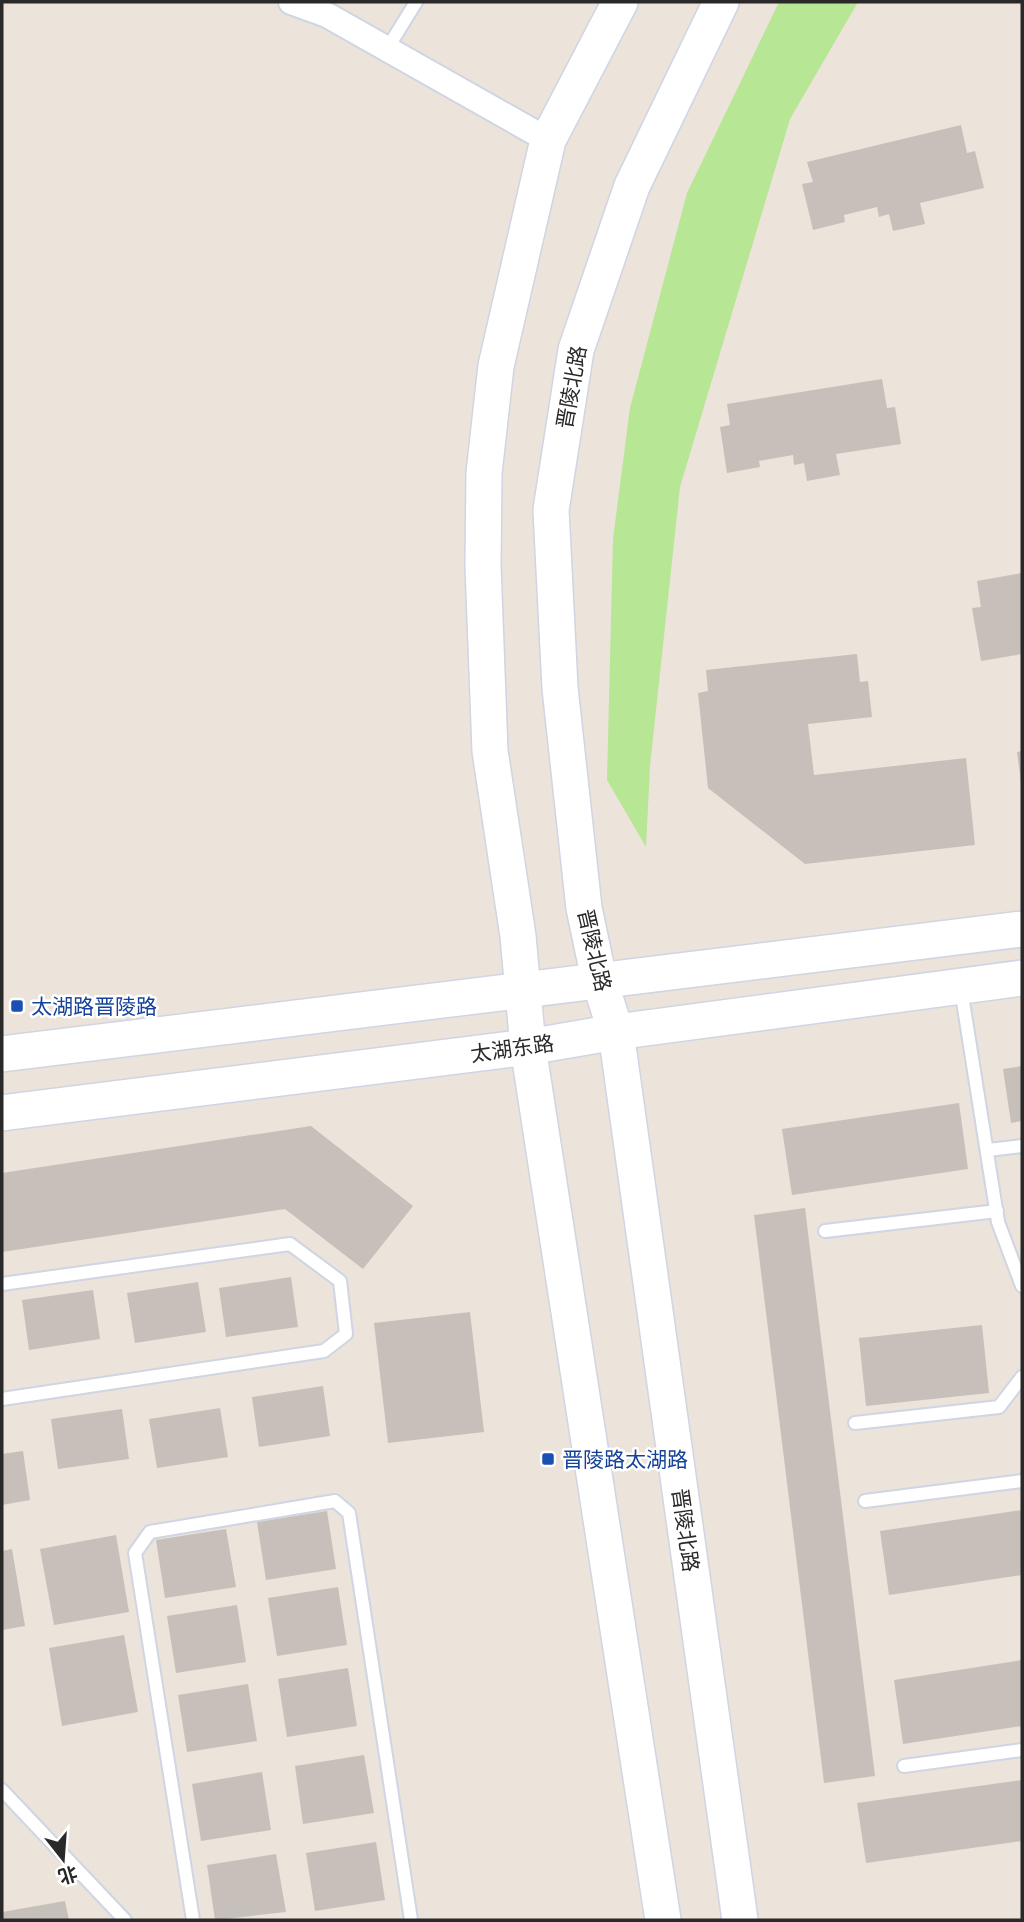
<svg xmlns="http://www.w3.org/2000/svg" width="1024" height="1922" font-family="Mulish,'Noto Sans SC',sans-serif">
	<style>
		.green { fill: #b7e694 }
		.building { fill: #c7c0ba }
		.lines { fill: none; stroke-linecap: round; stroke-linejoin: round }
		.service-casing { stroke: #cfd5e3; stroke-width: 16 }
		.minor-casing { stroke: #cfd5e3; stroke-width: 28 }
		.secondary-casing { stroke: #cfd5e3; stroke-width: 38 }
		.service { stroke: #fff; stroke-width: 12 }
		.minor { stroke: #fff; stroke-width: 24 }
		.secondary { stroke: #fff; stroke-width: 35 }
		.transit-dot { fill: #1a4fb4; stroke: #fff; stroke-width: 2.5 }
		.labels { text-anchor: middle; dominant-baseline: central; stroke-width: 5; stroke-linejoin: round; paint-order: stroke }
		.street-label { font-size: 21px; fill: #292929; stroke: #fff }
		.transit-label { font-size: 21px; fill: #164399; stroke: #fff; text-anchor: start }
	</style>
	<rect width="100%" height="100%" fill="#ece3da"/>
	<path class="green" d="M779 2H858L790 119 680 487 650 766 646 847 607 780 613 539 630 408 687 193Z"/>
	<g class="building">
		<path d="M961 125 967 153 975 151 984 188 920 203 925 224 893 231 889 214 879 217 877 207 844 215 845 222 813 230 802 184 813 182 807 162Z"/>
		<path d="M882 379 887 408 895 407 901 444 836 454 840 475 807 481 804 463 794 465 793 455 759 461 760 467 727 473 720 427 730 425 727 404Z"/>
		<path d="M1022 573V654L981 661 972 608 981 607 977 581Z"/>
		<path d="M857 654 860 682 868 681 872 717 808 724 814 775 966 758 975 845 805 864 708 788 698 693 708 691 706 670Z"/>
		<path d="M1022 751V782H1021L1017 752Z"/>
		<path d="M1022 1066V1121L1011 1123 1003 1069Z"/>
		<path d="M959 1103 968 1169 792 1195 782 1129Z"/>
		<path d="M311 1126 413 1206 363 1269 285 1209 2 1252V1173Z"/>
		<path d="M805 1208 875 1776 824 1783 754 1215Z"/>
		<path d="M291 1277 298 1327 226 1337 219 1288Z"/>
		<path d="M198 1282 206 1332 135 1343 127 1293Z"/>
		<path d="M93 1290 100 1339 29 1350 22 1300Z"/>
		<path d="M470 1312 484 1432 388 1443 374 1323Z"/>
		<path d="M982 1325 989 1393 866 1406 859 1338Z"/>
		<path d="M323 1386 330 1436 259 1447 252 1397Z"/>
		<path d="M220 1408 228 1457 157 1468 149 1419Z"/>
		<path d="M122 1409 129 1459 58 1469 51 1419Z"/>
		<path d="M23 1451 30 1500 2 1505V1454Z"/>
		<path d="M1022 1510V1575L889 1595 880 1531Z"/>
		<path d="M327 1511 336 1569 266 1580 257 1522Z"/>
		<path d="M226 1529 236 1587 165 1598 156 1540Z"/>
		<path d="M116 1535 129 1612 54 1625 40 1549Z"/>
		<path d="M12 1549 25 1626 2 1630V1551Z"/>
		<path d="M338 1587 347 1645 277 1656 268 1598Z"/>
		<path d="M237 1605 246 1662 176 1673 167 1616Z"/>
		<path d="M124 1635 138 1712 62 1726 49 1648Z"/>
		<path d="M1022 1660V1726L903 1744 894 1680Z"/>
		<path d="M348 1668 357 1726 287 1737 278 1679Z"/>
		<path d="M248 1684 257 1741 187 1752 178 1695Z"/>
		<path d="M364 1755 374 1813 303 1824 295 1766Z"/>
		<path d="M262 1772 271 1830 201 1841 192 1784Z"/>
		<path d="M1022 1780V1841L866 1863 857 1803Z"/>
		<path d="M376 1842 385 1900 315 1911 306 1853Z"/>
		<path d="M276 1854 286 1912 215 1920 207 1865Z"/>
		<path d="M65 1901 69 1920H2V1912Z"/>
	</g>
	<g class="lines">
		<defs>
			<g id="service">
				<path d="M387 49 416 2"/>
				<path d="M961 989 998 1222 1022 1286"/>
				<path d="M988 1150 1022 1146"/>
				<path d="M825 1231 997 1211"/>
				<path d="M2 1284 290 1244 340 1281 346 1334 324 1351 2 1399"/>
				<path d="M855 1423 999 1407 1022 1377"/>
				<path d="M865 1501 1022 1481"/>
				<path d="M904 1766 1022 1750"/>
				<path d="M2 1790 125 1920"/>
				<path d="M193 1920 135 1553 150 1532 335 1501 349 1513 411 1920"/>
			</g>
			<path id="minor" d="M291 2 327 15 548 140"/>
			<g id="secondary">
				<path d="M620 2 548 140 496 366 484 473 483 566 490 751 518 936 528 1047 663 1920"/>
				<path d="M721 2 632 186 576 350 551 510 560 688 584 908 599 979 616 1032 740 1920"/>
				<path d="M2 1054 1022 929"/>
				<path d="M2 1113 528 1047 616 1032 1022 978"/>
			</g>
		</defs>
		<use href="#service" class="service-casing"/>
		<use href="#minor" class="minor-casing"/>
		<use href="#secondary" class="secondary-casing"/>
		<use href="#service" class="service"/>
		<use href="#minor" class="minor"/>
		<use href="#secondary" class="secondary"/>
	</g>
	<g class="transit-dot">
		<rect x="10" y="999" width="14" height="14" rx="3.5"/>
		<rect x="541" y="1452" width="14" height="14" rx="3.5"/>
	</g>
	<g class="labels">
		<g class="street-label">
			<text transform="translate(571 387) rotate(-80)">晋陵北路</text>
			<text transform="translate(595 950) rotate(77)">晋陵北路</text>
			<text transform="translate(512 1048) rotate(-8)">太湖东路</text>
			<text transform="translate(686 1530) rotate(82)">晋陵北路</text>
		</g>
		<g class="transit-label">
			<text x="31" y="1006">太湖路晋陵路</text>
			<text x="562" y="1459">晋陵路太湖路</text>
		</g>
	</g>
	<rect width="1024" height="1922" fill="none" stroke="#292929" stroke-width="7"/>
	<g transform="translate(63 1859) rotate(163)" stroke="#ffffff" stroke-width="5" paint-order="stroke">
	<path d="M0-5L12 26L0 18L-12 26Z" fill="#292929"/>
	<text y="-10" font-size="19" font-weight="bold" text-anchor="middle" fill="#292929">北</text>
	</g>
</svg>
